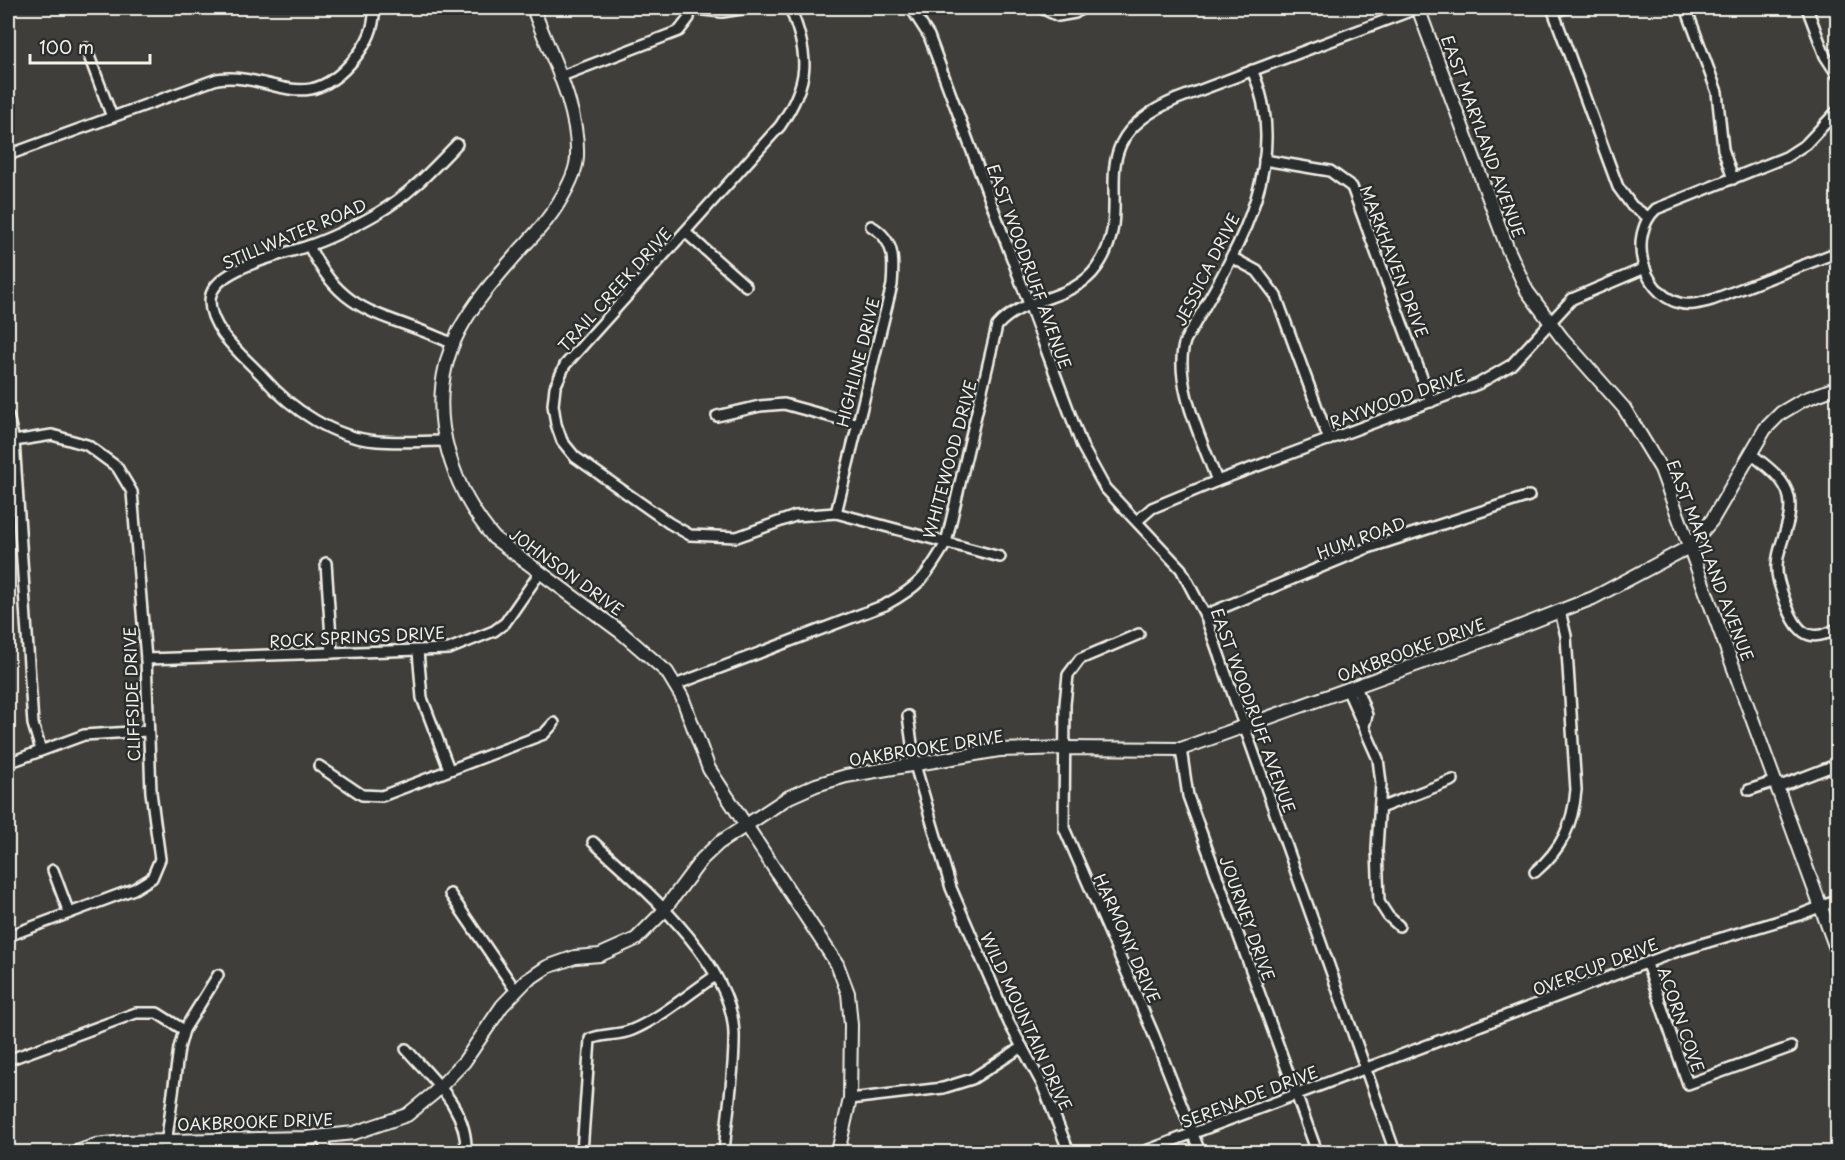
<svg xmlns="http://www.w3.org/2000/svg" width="1845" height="1160" font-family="'Playpen Sans',sans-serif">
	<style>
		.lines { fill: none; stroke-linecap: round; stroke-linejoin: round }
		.street-casing { stroke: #f4f1e8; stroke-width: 14 }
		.secondary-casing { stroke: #f4f1e8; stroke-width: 16 }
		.street { stroke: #2a2d2e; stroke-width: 9 }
		.secondary { stroke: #2a2d2e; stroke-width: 12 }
		.labels { text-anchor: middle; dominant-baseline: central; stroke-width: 5; stroke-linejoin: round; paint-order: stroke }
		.street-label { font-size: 16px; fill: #f4f1e8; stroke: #2a2d2e }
	</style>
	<rect width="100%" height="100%" fill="#3f3e3a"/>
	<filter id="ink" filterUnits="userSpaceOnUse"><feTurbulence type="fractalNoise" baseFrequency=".0167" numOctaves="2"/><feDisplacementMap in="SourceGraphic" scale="12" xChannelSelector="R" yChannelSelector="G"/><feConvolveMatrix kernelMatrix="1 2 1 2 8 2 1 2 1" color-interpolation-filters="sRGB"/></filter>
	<g filter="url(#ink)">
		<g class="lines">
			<defs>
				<g id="street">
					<path d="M686 8 722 12 748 8"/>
					<path d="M790 8C810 56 810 82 780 126L565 365 555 387 553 405 556 424 562 441 575 457 669 523 690 535 737 537 795 516 836 513 1000 557"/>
					<path d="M911 8 929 36 1082 446 1105 488 1181 569 1205 615 1395 1152"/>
					<path d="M1041 8 1058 16 1075 13 1082 8"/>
					<path d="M1552 8 1618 187 1632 206 1648 217"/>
					<path d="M1686 8 1717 92 1723 149 1733 179"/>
					<path d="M1807 8 1825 56 1838 76"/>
					<path d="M1554 11 1567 8"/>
					<path d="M86 48 112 117"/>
					<path d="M559 77 679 31 689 18 690 9"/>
					<path d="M1838 110 1806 144 1786 157 1656 209C1628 235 1641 292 1679 303 1690 306 1701 303 1712 300L1838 252"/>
					<path d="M8 155 217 79C272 71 305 120 355 58 367 43 375 28 374 8"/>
					<path d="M1264 160 1330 171 1352 187 1431 402"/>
					<path d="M685 232 746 286"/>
					<path d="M309 246C344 319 386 312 451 343"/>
					<path d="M1231 257 1257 271 1276 296 1329 440"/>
					<path d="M8 416 14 441 33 724 41 750"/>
					<path d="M717 416 760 406 784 404 857 424"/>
					<path d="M445 441C423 441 399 443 377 441 334 438 291 409 264 378 245 357 210 331 210 301 210 268 284 255 308 246 332 238 357 225 378 213 409 195 433 169 457 144"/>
					<path d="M1750 453C1765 465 1785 478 1789 497 1794 521 1778 542 1777 565 1776 578 1781 589 1785 601 1795 628 1806 647 1838 628"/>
					<path d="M1217 481C1203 442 1172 381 1185 341 1231 260 1295 165 1252 70"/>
					<path d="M836 513 892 285C894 260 895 240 871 226"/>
					<path d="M1137 521 1152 508 1217 481 1478 384 1511 365 1572 299 1645 268"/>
					<path d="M326 563 332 653"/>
					<path d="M1205 615 1365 549 1529 496"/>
					<path d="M1139 634 1080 659 1068 675 1065 704 1064 828 1153 1033 1200 1152"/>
					<path d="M418 651 422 698 449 769"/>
					<path d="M146 659 449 649 494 631 505 623 539 574"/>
					<path d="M675 685 885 605C920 586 926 577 946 543L997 326C1024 295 1073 302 1097 267 1142 203 1071 144 1177 99L1418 8"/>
					<path d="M1356 686 1367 715 1364 726"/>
					<path d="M1347 689 1378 759 1381 783 1377 849 1379 902 1388 916 1399 926"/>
					<path d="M908 716 915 765 951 888 1009 1023 1042 1084 1069 1152"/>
					<path d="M1181 749 1188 796 1317 1152"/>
					<path d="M8 763 84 735 147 731"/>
					<path d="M319 766 362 795 382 796 544 734 554 723"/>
					<path d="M1778 787 1838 764"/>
					<path d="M1749 790 1776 781"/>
					<path d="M1380 808 1453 780"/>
					<path d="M593 842C642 887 732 962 734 1033 735 1072 727 1114 724 1152"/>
					<path d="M53 870 69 913"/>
					<path d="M1535 872C1562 849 1573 824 1576 790L1566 636 1560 611"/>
					<path d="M450 894 516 991"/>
					<path d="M8 936 134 889 152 878 160 859 151 792 146 659 132 492 117 467 87 445 52 435 14 441"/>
					<path d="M1647 964 1688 1084 1791 1047"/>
					<path d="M184 1030 218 975"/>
					<path d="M406 1049C433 1080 468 1108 466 1152"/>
					<path d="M8 1060 136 1013H157L184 1030 179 1048 165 1152"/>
					<path d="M850 1099 943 1088 972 1079 1022 1047"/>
					<path d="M323 1136 326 1152"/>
					<path d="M582 1152 590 1039C604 1033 618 1036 632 1030 659 1019 690 993 715 976"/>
					<path d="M1143 1152 1678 951 1799 915 1838 900"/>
					<path d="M1833 1152 1838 1151"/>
				</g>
				<g id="secondary">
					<path d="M533 8C549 53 579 106 577 156 577 171 567 189 559 202 549 219 536 233 522 248 473 304 432 348 443 428 450 470 466 505 494 538L622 633 667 672 682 697 709 769 837 964 848 993 851 1025 850 1099 838 1152"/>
					<path d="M1418 8 1507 247 1527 291 1562 338 1624 408 1661 469 1838 954"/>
					<path d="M77 1152 96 1145 124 1142 306 1138 354 1133 407 1115 434 1093 464 1062 502 1006 526 981 547 967 575 957 600 955 636 939 661 914 702 859 719 843 789 797 816 785 846 776 999 750 1065 748 1181 749 1496 636 1593 598 1689 547 1712 520 1765 429 1781 413 1803 400 1838 387"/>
				</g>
			</defs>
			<use href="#street" class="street-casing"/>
			<use href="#secondary" class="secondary-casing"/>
			<use href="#street" class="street"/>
			<use href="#secondary" class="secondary"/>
		</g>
	</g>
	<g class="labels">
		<g class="street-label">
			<text transform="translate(1484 136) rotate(70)">EAST MARYLAND AVENUE</text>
			<text transform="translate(294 233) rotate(-23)">STILLWATER ROAD</text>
			<text transform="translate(1395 261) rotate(69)">MARKHAVEN DRIVE</text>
			<text transform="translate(1030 266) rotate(70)">EAST WOODRUFF AVENUE</text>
			<text transform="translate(1206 269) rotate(-63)">JESSICA DRIVE</text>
			<text transform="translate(614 289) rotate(-48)">TRAIL CREEK DRIVE</text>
			<text transform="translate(857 362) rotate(-76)">HIGHLINE DRIVE</text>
			<text transform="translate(1397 398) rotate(-20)">RAYWOOD DRIVE</text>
			<text transform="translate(949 459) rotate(-75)">WHITEWOOD DRIVE</text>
			<text transform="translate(1361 537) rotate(-20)">HUM ROAD</text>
			<text transform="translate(1711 560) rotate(69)">EAST MARYLAND AVENUE</text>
			<text transform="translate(567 571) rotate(36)">JOHNSON DRIVE</text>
			<text transform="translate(357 636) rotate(-3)">ROCK SPRINGS DRIVE</text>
			<text transform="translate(1411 649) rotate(-20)">OAKBROOKE DRIVE</text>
			<text transform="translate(131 694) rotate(-92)">CLIFFSIDE DRIVE</text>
			<text transform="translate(1254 710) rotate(70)">EAST WOODRUFF AVENUE</text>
			<text transform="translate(926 747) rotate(-9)">OAKBROOKE DRIVE</text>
			<text transform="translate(1248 918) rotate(70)">JOURNEY DRIVE</text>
			<text transform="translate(1128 938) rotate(66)">HARMONY DRIVE</text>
			<text transform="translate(1595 966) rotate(-21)">OVERCUP DRIVE</text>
			<text transform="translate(1682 1019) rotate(71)">ACORN COVE</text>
			<text transform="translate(1027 1021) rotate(65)">WILD MOUNTAIN DRIVE</text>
			<text transform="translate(1249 1096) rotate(-21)">SERENADE DRIVE</text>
			<text transform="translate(255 1121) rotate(-2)">OAKBROOKE DRIVE</text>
		</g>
	</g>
	<rect width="1845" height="1160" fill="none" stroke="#2a2d2e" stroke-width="30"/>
	<rect x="15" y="15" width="1815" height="1130" fill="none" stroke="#f4f1e8" stroke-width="2" filter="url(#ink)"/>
	<path d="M30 54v9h120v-9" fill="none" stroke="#f4f1e8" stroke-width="3"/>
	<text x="39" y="54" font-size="18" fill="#f4f1e8" stroke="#2a2d2e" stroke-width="4.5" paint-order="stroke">100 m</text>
</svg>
